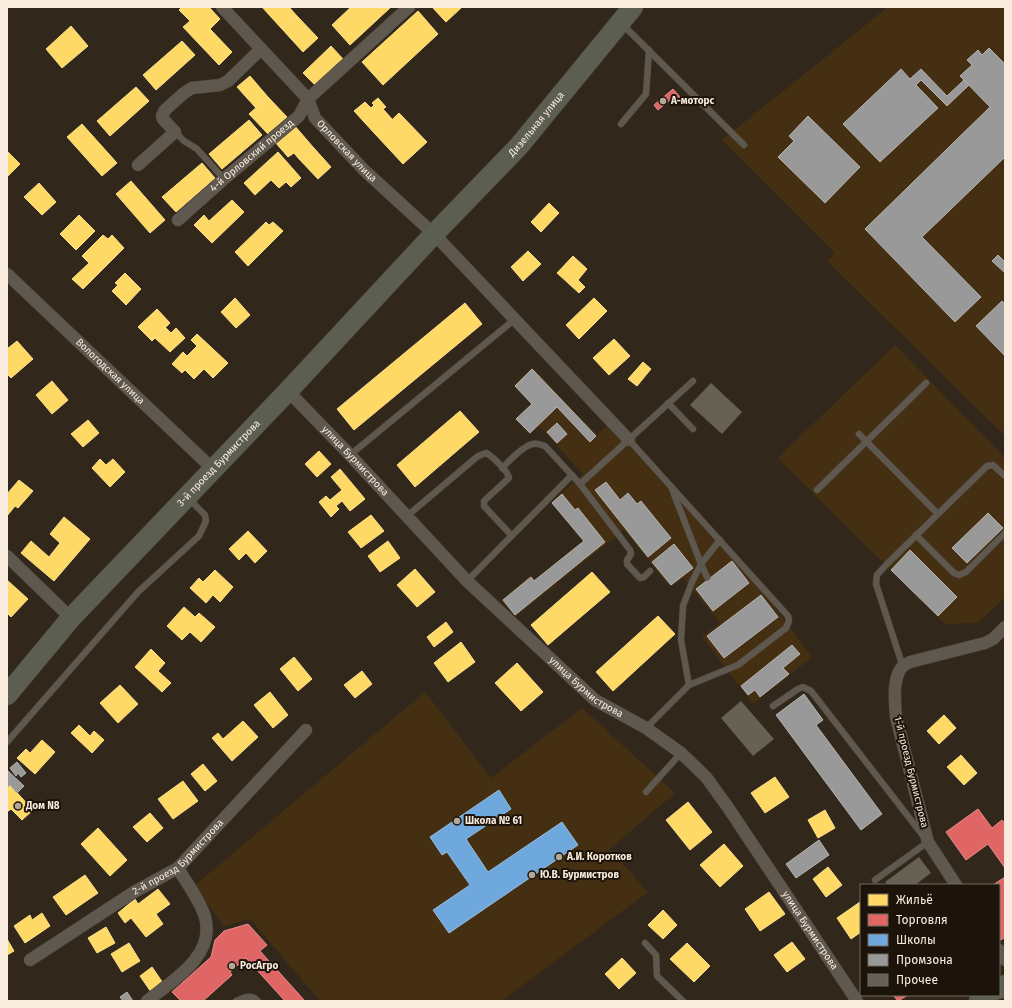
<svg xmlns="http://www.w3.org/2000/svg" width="1012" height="1008" font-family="'Fira Sans',sans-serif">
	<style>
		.built { fill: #442f12 }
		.homes { fill: #ffd966; stroke: #fddf8a }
		.shops { fill: #e06666; stroke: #e88e8a }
		.schools { fill: #6fa8dc; stroke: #98bcdd }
		.industry { fill: #999; stroke: #b6b2ae }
		.building { fill: #676055 }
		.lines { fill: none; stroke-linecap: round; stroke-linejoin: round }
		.service-casing { stroke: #4e453b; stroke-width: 7 }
		.minor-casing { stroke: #4e453b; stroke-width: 13 }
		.primary-casing { stroke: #4e453b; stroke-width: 21 }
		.service { stroke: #5f584f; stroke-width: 6 }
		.minor { stroke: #5f584f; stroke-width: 12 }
		.primary { stroke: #5c5e52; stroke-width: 20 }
		.poi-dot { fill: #b3a79a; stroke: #1c140a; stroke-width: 1.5 }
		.labels { text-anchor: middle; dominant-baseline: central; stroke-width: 4; stroke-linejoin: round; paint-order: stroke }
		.poi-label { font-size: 10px; font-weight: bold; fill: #f9ecde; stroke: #1c140a; text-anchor: start }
		.street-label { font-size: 10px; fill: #f9ecde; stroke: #1c140a }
	</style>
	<rect width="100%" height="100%" fill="#31281b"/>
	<g class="built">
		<path d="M888 7H1005V436L827 261 835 253 722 140Z"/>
		<path d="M895 345 1005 458V597L978 623 945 624 778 458Z"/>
		<path d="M532 367 597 435 609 424 764 593 812 657 753 704 702 637 720 623 683 578 670 587 624 530 515 617 501 600 531 575 535 579 582 541 551 502 583 474 539 426 530 435 515 419 531 404 513 385Z"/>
		<path d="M425 692 491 778 582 708 675 793 610 849 648 892 502 1001H320L250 919 224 926 194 886Z"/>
	</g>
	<g class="homes">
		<path d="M182 7H209L220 19 210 29 232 52 219 65 183 27 190 21 179 10Z"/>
		<path d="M262 7H289L297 16 282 29Z"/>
		<path d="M351 7H391L350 45 332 25Z"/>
		<path d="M432 7H462L446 22Z"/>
		<path d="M418 11 438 34 383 85 362 62Z"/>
		<path d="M297 16 318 38 303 52 282 29Z"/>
		<path d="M71 26 88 46 62 68 46 49Z"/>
		<path d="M182 41 195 55 156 90 143 75Z"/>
		<path d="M331 46 343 59 315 85 303 73Z"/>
		<path d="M250 76 268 97 256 108 237 87Z"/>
		<path d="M136 87 149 101 110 136 97 121Z"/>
		<path d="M268 97 287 117 268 134 249 114Z"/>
		<path d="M378 98 386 107 383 109 392 119 376 135 354 111 365 102 371 108 374 105 372 103Z"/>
		<path d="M399 113 427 142 403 164 376 135Z"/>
		<path d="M249 120 262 135 222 169 209 154Z"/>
		<path d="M82 124 117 163 102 176 67 137Z"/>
		<path d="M294 125 313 147 299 159 294 153 288 157 275 142Z"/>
		<path d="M313 147 331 167 318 179 299 159Z"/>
		<path d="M7 151 20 164 8 176 7 175Z"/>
		<path d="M278 152 301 178 291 187 286 182 279 188 271 180 255 195 244 183Z"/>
		<path d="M202 163 215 178 176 212 162 197Z"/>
		<path d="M131 181 165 220 150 233 116 194Z"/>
		<path d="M39 183 56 202 42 215 24 197Z"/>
		<path d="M232 200 244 212 212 243 194 225 204 215 209 221Z"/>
		<path d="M549 203 559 213 541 232 531 222Z"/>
		<path d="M79 215 95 231 76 250 60 234Z"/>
		<path d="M266 222 269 225 273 222 283 231 248 266 235 252Z"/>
		<path d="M103 235 108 239 112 235 124 248 83 289 72 279 89 263 82 256Z"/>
		<path d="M528 251 541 264 523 281 511 267Z"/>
		<path d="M573 256 587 269 578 280 585 287 579 293 557 273Z"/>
		<path d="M125 273 141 289 126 305 112 291 118 285 115 283Z"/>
		<path d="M235 298 250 315 236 328 221 312Z"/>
		<path d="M594 298 607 311 579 339 566 325Z"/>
		<path d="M465 303 482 324 354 430 337 409Z"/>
		<path d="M157 309 170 323 152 341 138 327Z"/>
		<path d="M166 328 171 333 176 328 185 338 170 352 155 338Z"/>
		<path d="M197 334 228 363 213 378 204 369 194 379 185 370 182 373 172 364 183 352 187 356 197 346 191 340Z"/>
		<path d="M614 339 630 356 609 375 593 358Z"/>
		<path d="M17 341 33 359 11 378 7 374V349Z"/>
		<path d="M643 362 651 369 637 386 628 379Z"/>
		<path d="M52 381 68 400 52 414 36 395Z"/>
		<path d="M460 411 479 432 415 487 397 465Z"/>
		<path d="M88 420 99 433 83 447 71 434Z"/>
		<path d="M319 451 331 464 317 477 305 464Z"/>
		<path d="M100 459 106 465 113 459 125 472 110 487 92 468Z"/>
		<path d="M340 469 365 499 350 511 342 501 336 506 339 509 331 517 319 502 326 496 330 500 342 490 331 477Z"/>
		<path d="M19 480 33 491 18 508 15 506 7 516V494Z"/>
		<path d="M371 515 384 531 361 548 348 532Z"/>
		<path d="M64 517 90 539 54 581 21 553 31 541 49 557 60 543 50 534Z"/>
		<path d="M248 531 267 551 255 563 246 553 239 560 229 549Z"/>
		<path d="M388 541 400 558 380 572 368 556Z"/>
		<path d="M415 569 435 592 417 607 397 585Z"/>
		<path d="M215 570 233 587 220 602 213 595 206 603 190 588 199 578 203 582Z"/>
		<path d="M592 572 610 592 548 645 531 625Z"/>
		<path d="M7 580 28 599 11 617 7 613Z"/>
		<path d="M184 607 195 617 199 613 215 627 201 642 190 632 182 640 167 626Z"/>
		<path d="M658 616 675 634 613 691 596 672Z"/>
		<path d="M446 622 453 632 434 647 427 637Z"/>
		<path d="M461 642 475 662 448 682 434 663Z"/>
		<path d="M151 649 165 663 158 671 171 683 162 692 135 667Z"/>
		<path d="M294 657 312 679 298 691 280 669Z"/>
		<path d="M517 663 543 692 521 711 495 683Z"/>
		<path d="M362 671 372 684 355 698 344 685Z"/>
		<path d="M120 685 138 704 118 723 100 703Z"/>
		<path d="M270 692 288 715 273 728 254 705Z"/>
		<path d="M944 715 956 728 939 744 927 731Z"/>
		<path d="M243 721 258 737 232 761 212 738 218 733 223 739Z"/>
		<path d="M79 725 90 736 94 731 104 740 92 753 71 733Z"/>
		<path d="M42 740 55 752 35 774 17 758 26 749 30 753Z"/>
		<path d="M961 755 977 773 964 785 947 767Z"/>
		<path d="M203 764 217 781 205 791 191 774Z"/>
		<path d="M775 777 789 797 765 813 751 793Z"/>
		<path d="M183 781 198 801 173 819 158 799Z"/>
		<path d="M10 785 33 810 22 820 11 809 7 812V788Z"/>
		<path d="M688 802 712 832 690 850 666 820Z"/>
		<path d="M825 810 835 828 818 838 808 820Z"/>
		<path d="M150 813 163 828 147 842 133 827Z"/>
		<path d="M98 828 127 860 110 876 81 844Z"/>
		<path d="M724 844 743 866 720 887 700 865Z"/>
		<path d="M828 867 842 885 826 897 813 879Z"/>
		<path d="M85 875 98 893 66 915 53 897Z"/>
		<path d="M158 889 170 904 156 914 163 924 146 937 131 918 125 923 118 913 135 899 138 904Z"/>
		<path d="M769 892 785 914 760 931 745 909Z"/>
		<path d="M860 902 861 932 851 939 837 918Z"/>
		<path d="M663 910 677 925 663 939 648 925Z"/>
		<path d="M42 913 50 926 25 943 14 926 30 915 32 920Z"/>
		<path d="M106 927 115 943 97 953 88 938Z"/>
		<path d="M7 939 14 951 7 955Z"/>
		<path d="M792 942 805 959 787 972 774 955Z"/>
		<path d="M129 943 140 961 122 972 111 954Z"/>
		<path d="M687 943 710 966 694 982 670 959Z"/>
		<path d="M622 958 636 973 619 989 605 974Z"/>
		<path d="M152 967 163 983 151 992 140 976Z"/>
	</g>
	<g class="shops">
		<path d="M673 89 681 98 674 103 671 99 658 110 654 105Z"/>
		<path d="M978 809 992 828 1002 820 1005 824V868L988 844 966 860 946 832Z"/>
		<path d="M1005 877V937L1001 940 999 936V885H993Z"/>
		<path d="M248 924 267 945 260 951 305 1001H285L246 958 230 972 232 975 203 1001H181L172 992 211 957 215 940 224 931Z"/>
		<path d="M893 995H908L898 1001Z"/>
	</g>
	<path class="schools" d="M499 790 511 809 466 839 488 872 562 822 578 845 449 933 433 910 470 885 447 852 442 855 430 837Z"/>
	<g class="industry">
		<path d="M989 48 1005 64V157L922 237 981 297 955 322 865 229 990 107 960 76 972 65 967 60 978 50 982 55Z"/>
		<path d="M901 69 910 79 921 69 947 96 964 80 969 85 947 106 921 80 916 85 938 108 880 162 843 124Z"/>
		<path d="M808 116 860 167 825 203 778 157 794 141 789 136Z"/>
		<path d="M998 255 1005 262V273L992 261Z"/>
		<path d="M1002 301 1005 304V356L976 326Z"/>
		<path d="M532 369 596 436 590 442 557 407 530 433 516 419 532 404 515 386Z"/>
		<path d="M557 423 567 434 557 443 547 432Z"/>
		<path d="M606 482 620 500 628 493 637 504 641 501 671 538 648 557 595 490Z"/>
		<path d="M562 494 575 510 578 508 605 542 515 615 503 600 531 577 534 581 584 541 552 503Z"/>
		<path d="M988 513 1003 528 967 563 952 548Z"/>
		<path d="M674 544 693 568 671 585 652 562Z"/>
		<path d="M910 550 957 597 938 616 891 570Z"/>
		<path d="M732 561 749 583 713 611 696 589Z"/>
		<path d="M761 595 778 617 724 658 707 636Z"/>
		<path d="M792 645 800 654 783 668 789 674 760 697 755 690 748 695 741 686Z"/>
		<path d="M804 694 823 720 816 725 882 814 861 830 776 715Z"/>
		<path d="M17 762 26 773 21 777 18 773 16 776 10 768Z"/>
		<path d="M7 770 24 786 17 793 10 785 7 788Z"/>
		<path d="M819 840 829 855 796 878 786 864Z"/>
		<path d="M127 992 133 1001H123L120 997Z"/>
	</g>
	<g class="building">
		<path d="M711 383 742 412 722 434 690 405Z"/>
		<path d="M741 701 774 739 753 756 721 718Z"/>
		<path d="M919 857 931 873 915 885H888L885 882Z"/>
	</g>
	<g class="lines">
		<defs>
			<g id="service">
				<path d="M622 24 744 145"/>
				<path d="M621 124 646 94 649 50"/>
				<path d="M175 132 184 141 197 149 224 179"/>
				<path d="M668 403 693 429"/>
				<path d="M859 434 938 514"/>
				<path d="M629 440 788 616 789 621 786 628 738 665 689 685 646 728"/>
				<path d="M350 455 515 319"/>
				<path d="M502 468C509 461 524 445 533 444 537 443 541 445 545 446L580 484 630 550 631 554 627 560V564L640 578 644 577 650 571"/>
				<path d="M580 484 693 381"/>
				<path d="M672 489 701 564 707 577"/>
				<path d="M817 490 926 383"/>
				<path d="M407 516 478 456 486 453C492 456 508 471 509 478L484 501V506L512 536"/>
				<path d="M916 535 954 573 959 575 966 572 1005 533"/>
				<path d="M467 581 572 475"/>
				<path d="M903 667 876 584 877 575 886 565 987 466 993 465 1005 476"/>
				<path d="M689 685 681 640 683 606 692 582 701 564 720 540"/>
				<path d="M773 706 798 689 803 687 811 691 928 842 875 880"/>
				<path d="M7 742 138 592 199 536 206 521 205 515 188 498"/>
				<path d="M646 792 681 753"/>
				<path d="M645 943 656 955 657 976 683 1001"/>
				<path d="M236 1001C244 998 251 993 258 1001"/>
			</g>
			<g id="minor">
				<path id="s1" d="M222 7 308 99 315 118 364 170 434 234 629 440"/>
				<path d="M138 165 175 132 163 119 162 116 165 110 184 93 192 88 220 85 228 81 261 49"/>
				<path id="s2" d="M178 220 224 179 299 116 308 99 409 7"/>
				<path id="s3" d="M7 274 213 469"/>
				<path id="s4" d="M288 391 350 455 467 581 595 700 646 728 681 753 706 777 727 806 857 1001"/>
				<path d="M7 556 71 618"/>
				<path d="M956 885 928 842 896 717C895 702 892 679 902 667 904 665 908 663 910 662L985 643 993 639 1005 627"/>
				<path d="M999 950 1005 960"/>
				<path id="s5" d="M30 960 134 892 178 868 306 730"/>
				<path d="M147 1001C172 981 216 956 205 917 200 900 187 884 178 868"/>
			</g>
			<g id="primary">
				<path id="s6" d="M7 695 71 618 288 391 434 234 519 146 633 7"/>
				<path d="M999 989 1005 985"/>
				<path d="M979 1001 989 995"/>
			</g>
		</defs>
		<use href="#service" class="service-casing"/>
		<use href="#minor" class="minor-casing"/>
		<use href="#primary" class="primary-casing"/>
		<use href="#service" class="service"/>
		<use href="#minor" class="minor"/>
		<use href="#primary" class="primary"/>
	</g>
	<g class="poi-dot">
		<circle cx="663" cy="101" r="4"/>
		<circle cx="18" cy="806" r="4"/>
		<circle cx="457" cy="821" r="4"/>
		<circle cx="559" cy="857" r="4"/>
		<circle cx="532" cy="875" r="4"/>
		<circle cx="232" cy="966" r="4"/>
	</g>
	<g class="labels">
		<g class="poi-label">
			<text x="671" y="101">А-моторс</text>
			<text x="26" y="806">Дом N8</text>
			<text x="465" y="821">Школа № 61</text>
			<text x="567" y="857">А.И. Коротков</text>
			<text x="540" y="875">Ю.В. Бурмистров</text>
			<text x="240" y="966">РосАгро</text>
		</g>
		<g class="street-label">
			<text stroke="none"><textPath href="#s6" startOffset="779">Дизельная улица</textPath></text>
			<text stroke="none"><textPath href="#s1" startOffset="192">Орловская улица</textPath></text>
			<text stroke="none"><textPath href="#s2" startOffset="98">4-й Орловский проезд</textPath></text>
			<text stroke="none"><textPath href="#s3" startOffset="142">Вологодская улица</textPath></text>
			<text stroke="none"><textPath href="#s4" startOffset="97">улица Бурмистрова</textPath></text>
			<text stroke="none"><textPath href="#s6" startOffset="314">3-й проезд Бурмистрова</textPath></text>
			<text stroke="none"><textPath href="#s4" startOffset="421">улица Бурмистрова</textPath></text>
			<text transform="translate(911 772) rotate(76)">1-й проезд Бурмистрова</text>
			<text stroke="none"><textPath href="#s5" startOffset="181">2-й проезд Бурмистрова</textPath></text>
			<text stroke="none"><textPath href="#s4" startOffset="757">улица Бурмистрова</textPath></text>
		</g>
	</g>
	<rect width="1012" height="1008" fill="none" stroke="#f9ecde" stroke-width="16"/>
	<rect x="860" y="884" width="140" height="112" fill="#1c140a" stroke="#746a5f"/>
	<rect x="868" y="894" width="20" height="12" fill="#ffd966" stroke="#746a5f"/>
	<text x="896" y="904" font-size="12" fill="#f9ecde">Жильё</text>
	<rect x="868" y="914" width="20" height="12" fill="#e06666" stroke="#746a5f"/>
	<text x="896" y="924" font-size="12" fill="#f9ecde">Торговля</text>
	<rect x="868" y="934" width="20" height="12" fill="#6fa8dc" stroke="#746a5f"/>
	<text x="896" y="944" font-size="12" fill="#f9ecde">Школы</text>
	<rect x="868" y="954" width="20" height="12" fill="#999999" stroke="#746a5f"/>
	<text x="896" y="964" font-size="12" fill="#f9ecde">Промзона</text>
	<rect x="868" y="974" width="20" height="12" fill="#676055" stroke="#746a5f"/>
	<text x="896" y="984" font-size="12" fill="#f9ecde">Прочее</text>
</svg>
